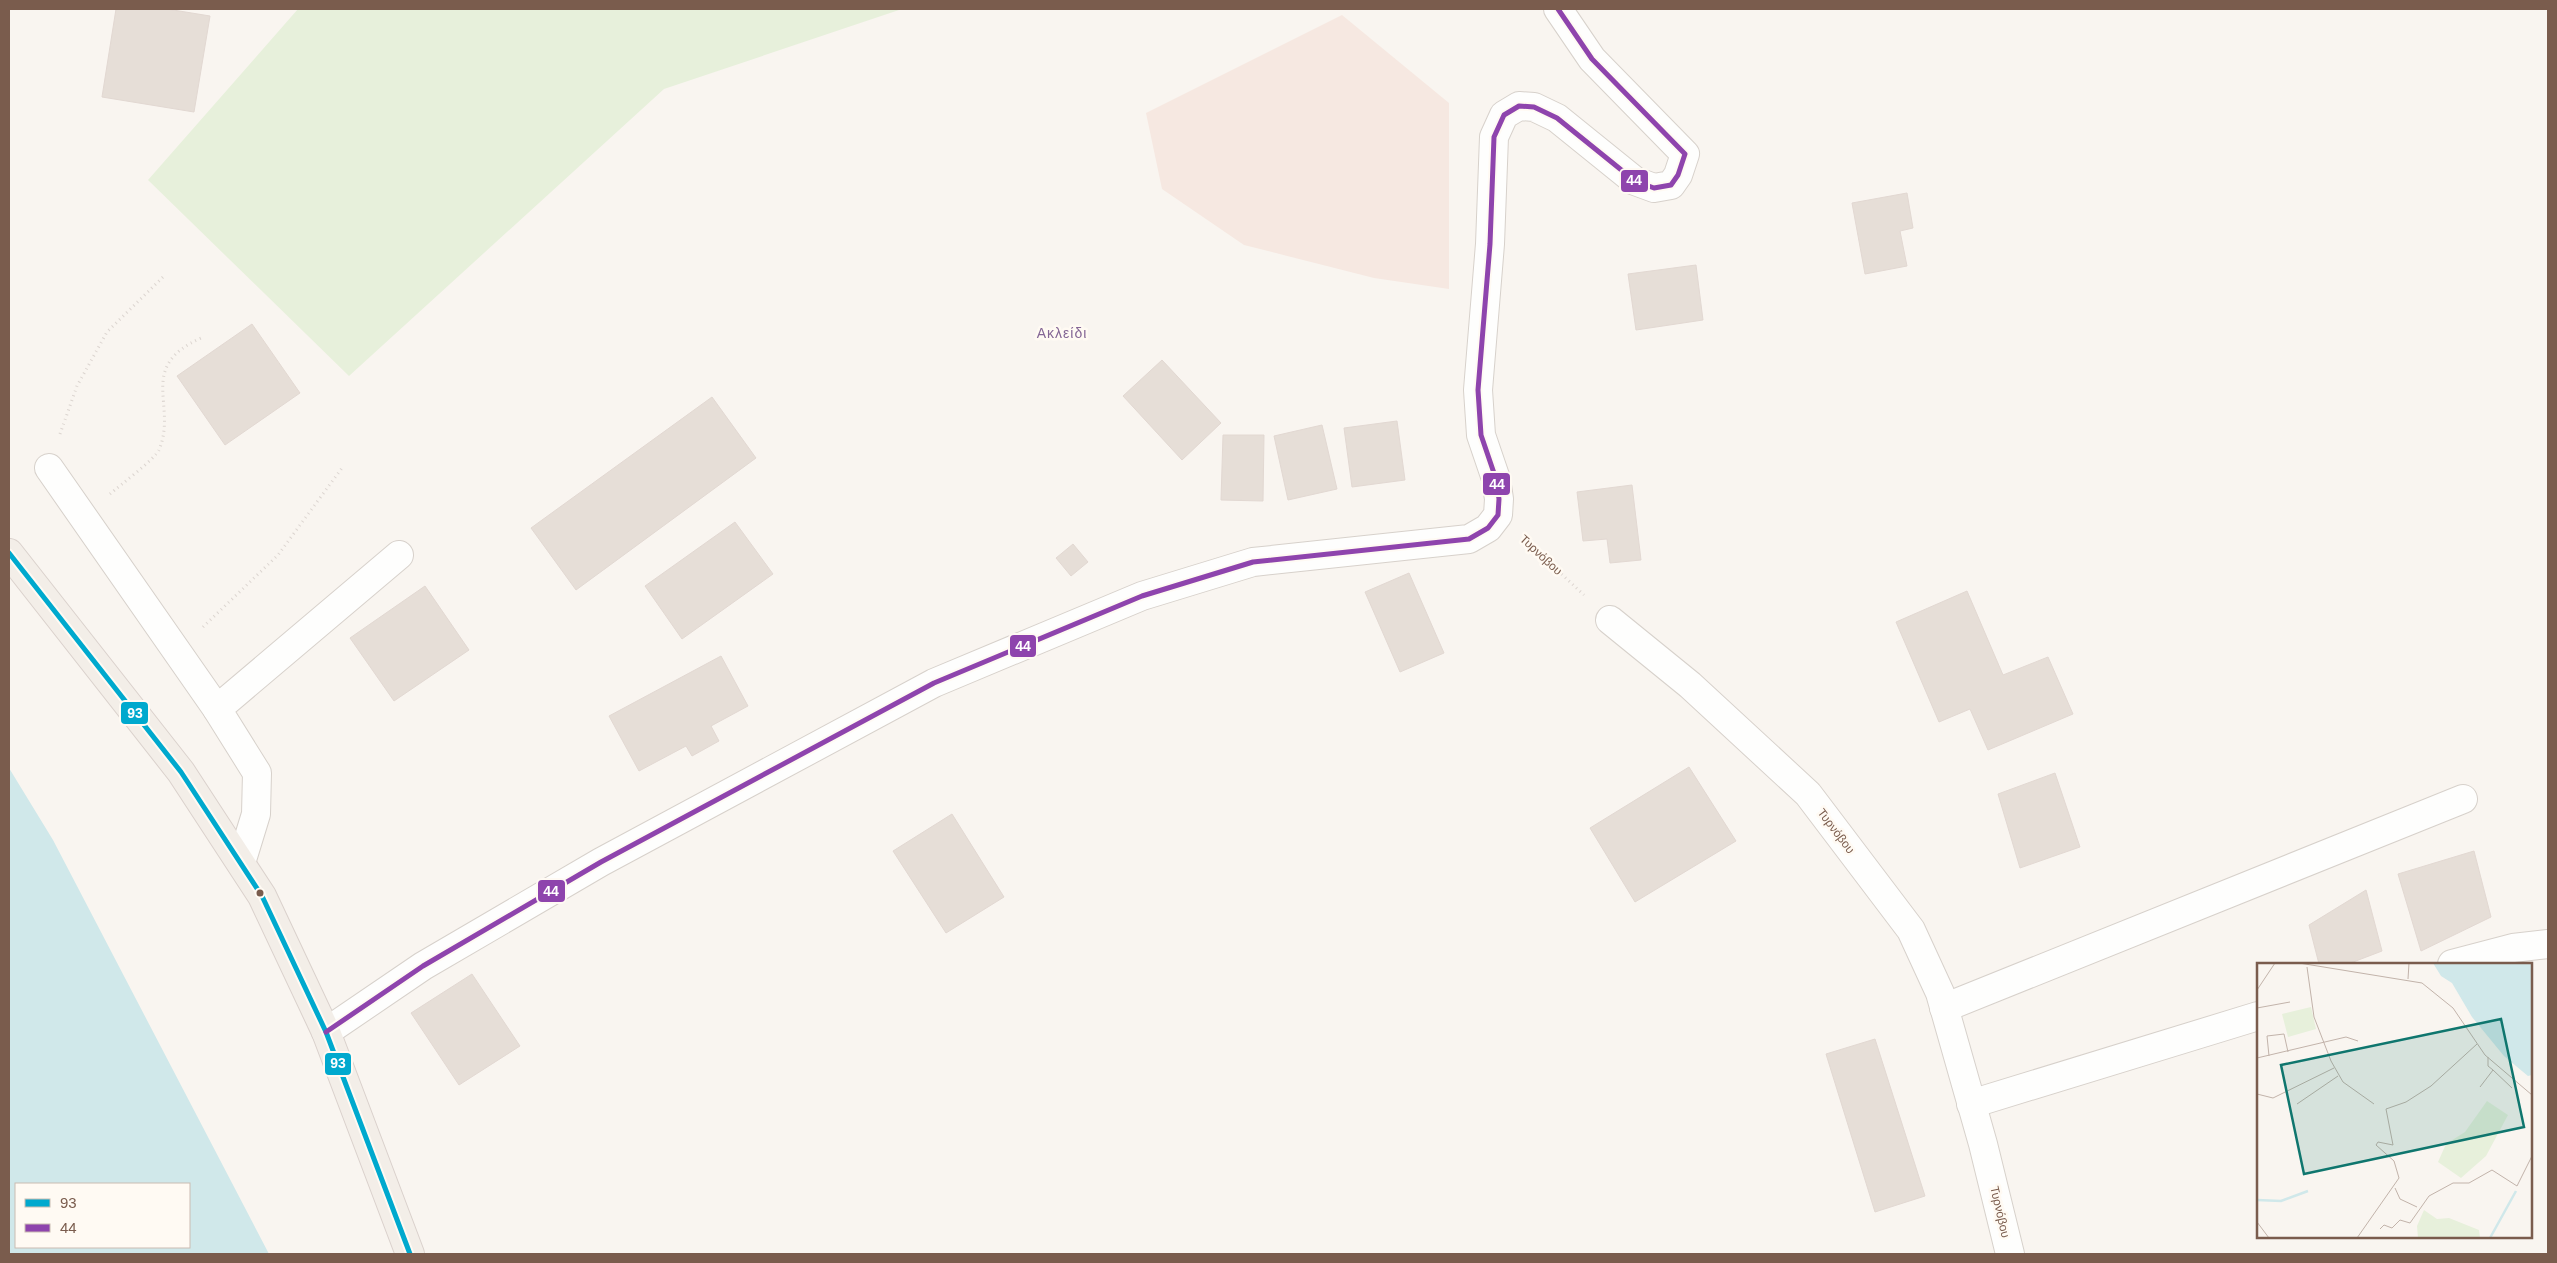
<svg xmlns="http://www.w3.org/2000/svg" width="2557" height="1263" font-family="Arial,sans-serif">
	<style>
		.commercial { fill: #f6e8e1 }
		.green { fill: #e7f0db }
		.water { fill: #d0e8ea; fill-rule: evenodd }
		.building { fill: #e6ded7; stroke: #e2d8d2 }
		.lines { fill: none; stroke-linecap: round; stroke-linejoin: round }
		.minor-casing { stroke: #d7d1cb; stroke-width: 30 }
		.major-casing { stroke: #dad1cc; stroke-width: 30 }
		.path { stroke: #dcd5d0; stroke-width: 3; stroke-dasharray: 1 4; stroke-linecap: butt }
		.minor { stroke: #fefefd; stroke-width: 28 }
		.major { stroke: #f3eee8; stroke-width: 28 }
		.bus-1-casing { stroke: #fffaf3; stroke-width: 9 }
		.bus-2-casing { stroke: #fffaf3; stroke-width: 9 }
		.bus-1 { stroke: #00a9ce; stroke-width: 5 }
		.bus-2 { stroke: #8e44ad; stroke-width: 5 }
		.bus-dot { fill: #7a5c4d; stroke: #fffaf3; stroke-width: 2 }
		.labels { text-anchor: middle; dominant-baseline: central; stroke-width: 5; stroke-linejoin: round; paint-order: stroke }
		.street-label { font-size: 12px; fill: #7a5c4d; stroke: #fffaf3 }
		.neighbourhood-label { font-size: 14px; letter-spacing: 1px; fill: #846695; stroke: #fffaf3 }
		.inset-river { fill: none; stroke: #d0e8ea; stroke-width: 2.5 }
		.inset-road { fill: none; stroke: #c2b3aa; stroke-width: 1 }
		.view { fill: #0f766e; fill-opacity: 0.15; stroke: #0f766e; stroke-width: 2.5 }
		.inset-edge { fill: none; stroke: #7a5c4d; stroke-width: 2.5 }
		.line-badge { stroke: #fffaf3; stroke-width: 2 }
		.badge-label { font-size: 14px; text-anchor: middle; font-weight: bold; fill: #fff }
	</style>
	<rect width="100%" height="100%" fill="#f9f5f0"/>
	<path class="commercial" d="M1342 15 1449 103V289L1374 278 1244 245 1162 189 1146 113Z"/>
	<path class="green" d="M298 9H902L664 89 349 376 148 180Z"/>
	<path class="water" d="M9 768 53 840 269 1254H9ZM16 1184H189V1247H16Z"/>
	<g class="building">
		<path d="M116 9H167L210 16 194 112 102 97Z"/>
		<path d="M1907 193 1913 228 1900 231 1907 266 1865 274 1852 203Z"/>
		<path d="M1696 265 1703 320 1636 330 1628 274Z"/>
		<path d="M252 324 300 393 225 445 177 376Z"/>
		<path d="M1162 360 1221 423 1182 460 1123 396Z"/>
		<path d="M712 397 756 458 576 590 531 528Z"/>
		<path d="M1397 421 1405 480 1352 487 1344 428Z"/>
		<path d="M1322 425 1337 489 1288 500 1274 436Z"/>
		<path d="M1223 435H1264L1263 501 1221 500Z"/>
		<path d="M1632 485 1641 560 1610 563 1607 539 1583 541 1577 492Z"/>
		<path d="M735 522 773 574 682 639 645 586Z"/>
		<path d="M1073 544 1088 562 1071 576 1056 558Z"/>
		<path d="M1409 573 1444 653 1400 672 1365 592Z"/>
		<path d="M425 586 469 650 394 701 350 638Z"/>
		<path d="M1967 591 2003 675 2048 657 2073 714 1988 750 1970 709 1939 722 1896 622Z"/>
		<path d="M721 656 748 706 711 726 719 741 692 756 686 746 639 771 609 716Z"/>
		<path d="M1689 767 1736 841 1635 902 1590 828Z"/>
		<path d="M2055 773 2080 847 2020 868 1998 794Z"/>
		<path d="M952 814 1004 897 946 933 893 851Z"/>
		<path d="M2474 851 2491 917 2421 951 2398 874Z"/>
		<path d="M2366 890 2382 951 2348 964H2319L2309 925Z"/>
		<path d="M472 974 520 1046 459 1085 411 1013Z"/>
		<path d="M1875 1039 1925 1196 1875 1212 1826 1054Z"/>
	</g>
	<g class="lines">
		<defs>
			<g id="minor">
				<path d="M49 468 217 709"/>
				<path d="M1610 620 1690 685 1808 794 1911 930 1940 993 1983 1144 2010 1254"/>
				<path d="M241 863 256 814 257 773 217 709 399 555"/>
				<path d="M2452 964 2513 948 2548 944"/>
				<path d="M1944 1008 2463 799"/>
				<path d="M326 1032 423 966 601 862 934 683 1142 596 1253 562 1469 539 1488 528 1498 515 1499 499 1496 479 1481 435 1478 390 1490 244 1494 137 1504 115 1519 106 1534 107 1557 118 1635 181 1654 188 1671 185 1678 175 1685 154 1592 59 1558 9"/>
				<path d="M1971 1104 2258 1016"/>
			</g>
			<path id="major" d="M9 553 181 772 262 896 326 1032 410 1254"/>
		</defs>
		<use href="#minor" class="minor-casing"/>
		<use href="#major" class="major-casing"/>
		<g class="path">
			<path d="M60 434 77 386 107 332 165 275"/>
			<path d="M110 494C119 486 155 459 159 450 178 405 136 367 201 338"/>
			<path d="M1525 540 1584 595"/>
			<path d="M203 627 278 555 342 468"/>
		</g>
		<use href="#minor" class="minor"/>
		<use href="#major" class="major"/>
		<defs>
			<path id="bus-1" d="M9 553 181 772 262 896 326 1032 410 1254"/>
			<path id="bus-2" d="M326 1032 423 966 601 862 934 683 1142 596 1253 562 1469 539 1488 528 1498 515 1499 499 1496 479 1481 435 1478 390 1490 244 1494 137 1504 115 1519 106 1534 107 1557 118 1635 181 1654 188 1671 185 1678 175 1685 154 1592 59 1558 9"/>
		</defs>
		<use href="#bus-1" class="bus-1-casing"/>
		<use href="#bus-2" class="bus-2-casing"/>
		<use href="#bus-1" class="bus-1"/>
		<use href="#bus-2" class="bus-2"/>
	</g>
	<circle class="bus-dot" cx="260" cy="893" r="4.5"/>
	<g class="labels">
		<g class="street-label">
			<text transform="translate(1541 555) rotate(43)">Τυρνόβου</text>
			<text transform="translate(1836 831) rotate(53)">Τυρνόβου</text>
			<text transform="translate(2000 1212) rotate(77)">Τυρνόβου</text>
		</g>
		<g class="neighbourhood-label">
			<text x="1062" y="333">Ακλείδι</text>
		</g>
	</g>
	<g transform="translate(2257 963)">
		<rect width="275" height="275" fill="#f9f5f0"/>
		<path d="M54 44 59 66 31 74 25 51ZM230 138 251 152 229 193 204 215 181 199 189 181 208 169ZM167 247 180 256 192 255 222 267 223 275H161L160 263Z" fill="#e7f0db"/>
		<path d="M176 0H275V112L271 113 247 93 215 54 195 20 184 13Z" fill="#d0e8ea"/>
		<path class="inset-river" d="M0 237 24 238 51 228M233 275 259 228"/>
		<path class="inset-road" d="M42 0 165 20 196 45 228 92 275 132M50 4 57 54 74 98 86 119 117 141M151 16 152 0M0 27 18 0M0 45 33 39M12 93 10 73 27 71 31 89M0 95 89 74 101 78M236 107 255 125M223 124 236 107 231 103V94M0 131 16 135 77 105M40 141 81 113M138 225 143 236 160 244M0 259 12 275M123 266 127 262 135 265 143 257 153 260 172 233 196 220H212L235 207 260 223 275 193M100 275 142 215 137 198 119 182 121 179 136 182 129 146 149 139 174 123 220 81"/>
		<path class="view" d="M244 56 267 164 47 211 24 102Z"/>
		<rect width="275" height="275" class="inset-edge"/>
	</g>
	<g class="line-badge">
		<rect x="1620" y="169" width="29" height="24" rx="5" fill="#8e44ad"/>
		<rect x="1482" y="472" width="29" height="24" rx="5" fill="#8e44ad"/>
		<rect x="1009" y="634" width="28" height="24" rx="5" fill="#8e44ad"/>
		<rect x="120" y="701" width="29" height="24" rx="5" fill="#00a9ce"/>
		<rect x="537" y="879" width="29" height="24" rx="5" fill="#8e44ad"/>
		<rect x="324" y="1052" width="28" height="24" rx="5" fill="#00a9ce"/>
	</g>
	<g class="badge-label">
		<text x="1634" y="185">44</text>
		<text x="1497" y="489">44</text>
		<text x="1023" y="651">44</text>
		<text x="135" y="718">93</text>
		<text x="551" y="896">44</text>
		<text x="338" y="1068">93</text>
	</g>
	<rect width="2557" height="1263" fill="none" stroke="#7a5c4d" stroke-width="20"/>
	<rect x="15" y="1183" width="175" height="65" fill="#fffaf3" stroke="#cabbb1"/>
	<rect x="25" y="1199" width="25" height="8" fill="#00a9ce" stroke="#cabbb1"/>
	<text x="60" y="1208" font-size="15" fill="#7a5c4d">93</text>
	<rect x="25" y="1224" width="25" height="8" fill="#8e44ad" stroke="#cabbb1"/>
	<text x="60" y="1233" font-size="15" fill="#7a5c4d">44</text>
</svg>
